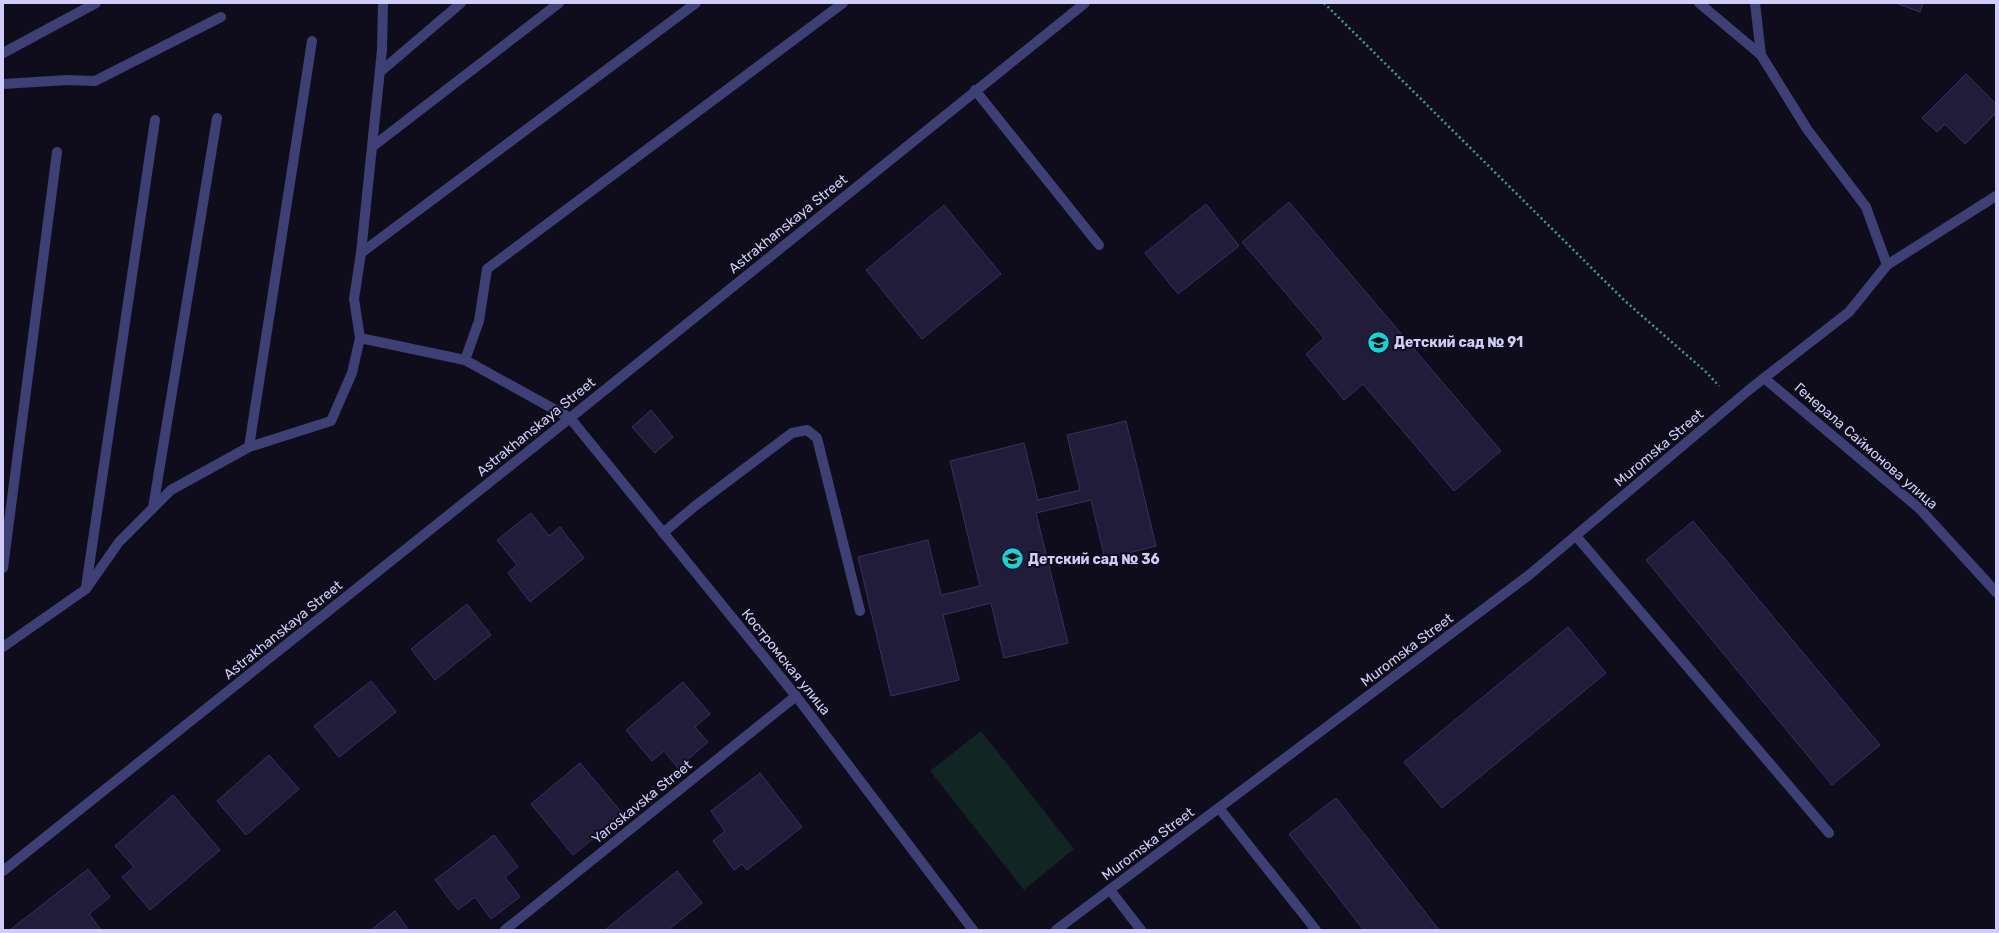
<svg xmlns="http://www.w3.org/2000/svg" width="1999" height="933" font-family="Rubik,sans-serif">
	<style>
		.green { fill: #112523 }
		.building { fill: #201c3a; stroke: #383063 }
		.lines { fill: none; stroke-linecap: round; stroke-linejoin: round }
		.path { stroke: #3aa195; stroke-width: 2.5; stroke-dasharray: 2 3; stroke-linecap: butt }
		.minor { stroke: #3e3f75; stroke-width: 10 }
		.labels { text-anchor: middle; dominant-baseline: central; stroke-width: 4; stroke-linejoin: round; paint-order: stroke }
		.street-label { font-size: 14px; fill: #d0cef9; stroke: #0f0d1b }
		.poi-label { font-size: 14px; font-weight: bold; fill: #d0cef9; stroke: #0f0d1b; text-anchor: start }
	</style>
	<rect width="100%" height="100%" fill="#0f0d1b"/>
	<path class="green" d="M981 731 1074 849 1024 890 930 771Z"/>
	<g class="building">
		<path d="M1896 3H1923L1920 12Z"/>
		<path d="M1966 74 1996 104V113L1965 144 1945 124 1937 132 1922 118Z"/>
		<path d="M1289 202 1501 451 1454 491 1363 384 1344 400 1306 354 1324 338 1242 242Z"/>
		<path d="M1206 204 1239 246 1178 294 1145 253Z"/>
		<path d="M944 205 1001 274 922 339 866 270Z"/>
		<path d="M651 410 673 437 655 453 632 427Z"/>
		<path d="M1126 421 1156 546 1105 559 1091 500 1036 513 1068 643 1004 658 991 603 943 615 959 680 891 696 858 557 928 540 941 595 980 586 950 461 1024 443 1038 500 1080 490 1067 435Z"/>
		<path d="M531 513 549 536 560 527 584 558 530 602 508 573 517 565 497 540Z"/>
		<path d="M1693 521 1880 745 1832 785 1646 560Z"/>
		<path d="M467 604 491 635 435 680 411 649Z"/>
		<path d="M1568 627 1606 673 1442 808 1404 762Z"/>
		<path d="M371 681 396 712 339 757 314 726Z"/>
		<path d="M683 682 710 714 695 727 708 742 678 768 664 751 652 761 626 730Z"/>
		<path d="M269 755 299 789 246 835 217 801Z"/>
		<path d="M580 763 623 814 573 855 531 804Z"/>
		<path d="M760 773 802 827 747 870 742 864 734 870 713 841 725 831 711 811Z"/>
		<path d="M173 795 220 850 150 910 122 877 134 867 115 846Z"/>
		<path d="M1336 798 1439 930H1364L1359 924 1289 834Z"/>
		<path d="M494 835 518 867 505 877 520 897 491 919 475 897 458 910 435 880Z"/>
		<path d="M88 869 110 897 89 914 101 930H10Z"/>
		<path d="M677 871 702 903 668 930H605Z"/>
		<path d="M395 911 409 930H371Z"/>
	</g>
	<g class="lines">
		<path class="path" d="M1324 3 1625 301 1706 372 1719 386"/>
		<g class="minor">
			<path d="M1699 3 1761 55"/>
			<path d="M1755 3 1761 55 1807 129 1866 207 1887 265"/>
			<path d="M3 53 96 3"/>
			<path d="M380 72 461 3"/>
			<path d="M3 84 67 80 95 81 221 17"/>
			<path d="M975 90 1099 245"/>
			<path d="M372 147 559 3"/>
			<path d="M361 253 696 3"/>
			<path d="M360 338 465 360 570 418 796 696 973 930"/>
			<path d="M465 360 479 321 487 269 843 3"/>
			<path d="M1764 378 1920 509 1996 592"/>
			<path d="M249 447 312 41"/>
			<path d="M153 508 217 118"/>
			<path d="M663 533 695 506 792 433 807 430 817 438 860 611"/>
			<path d="M1576 536 1829 833"/>
			<path d="M3 568 57 152"/>
			<path d="M86 587 155 120"/>
			<path d="M3 647 86 589 119 542 171 490 249 447 331 421 352 373 360 338 354 299 361 253 382 50 383 3"/>
			<path d="M1219 808 1316 930"/>
			<path d="M3 871 570 418 1085 3"/>
			<path d="M1110 890 1141 930"/>
			<path d="M505 930 796 696"/>
			<path d="M1056 930 1529 575 1750 389 1849 312 1887 265 1996 196"/>
		</g>
	</g>
	<defs>
		<symbol id="school-disc" viewBox="-11 -11 22 22"><circle r="9.5" fill="#1ad1d9" stroke="#0f0d1b"/><path d="M0-5L7-2L0 1L-7-2ZM-4 1L0 2.5L4 1V4Q0 6-4 4Z" fill="#111"/></symbol>
	</defs>
	<g fill-rule="evenodd">
		<use href="#school-disc" x="1366" y="330" width="25" height="25"/>
		<use href="#school-disc" x="1000" y="546" width="25" height="25"/>
	</g>
	<g class="labels">
		<g class="street-label">
			<text transform="translate(788 224) rotate(-39)">Astrakhanskaya Street</text>
			<text transform="translate(536 427) rotate(-39)">Astrakhanskaya Street</text>
			<text transform="translate(1866 446) rotate(41)">Генерала Саймонова улица</text>
			<text transform="translate(1659 448) rotate(-40)">Muromska Street</text>
			<text transform="translate(283 630) rotate(-39)">Astrakhanskaya Street</text>
			<text transform="translate(1407 650) rotate(-37)">Muromska Street</text>
			<text transform="translate(786 662) rotate(51)">Костромская улица</text>
			<text transform="translate(642 802) rotate(-39)">Yaroskavska Street</text>
			<text transform="translate(1148 844) rotate(-37)">Muromska Street</text>
		</g>
		<g class="poi-label">
			<text x="1394" y="342">Детский сад № 91</text>
			<text x="1028" y="559">Детский сад № 36</text>
		</g>
	</g>
	<rect width="1999" height="933" fill="none" stroke="#d0cef9" stroke-width="8"/>
</svg>
